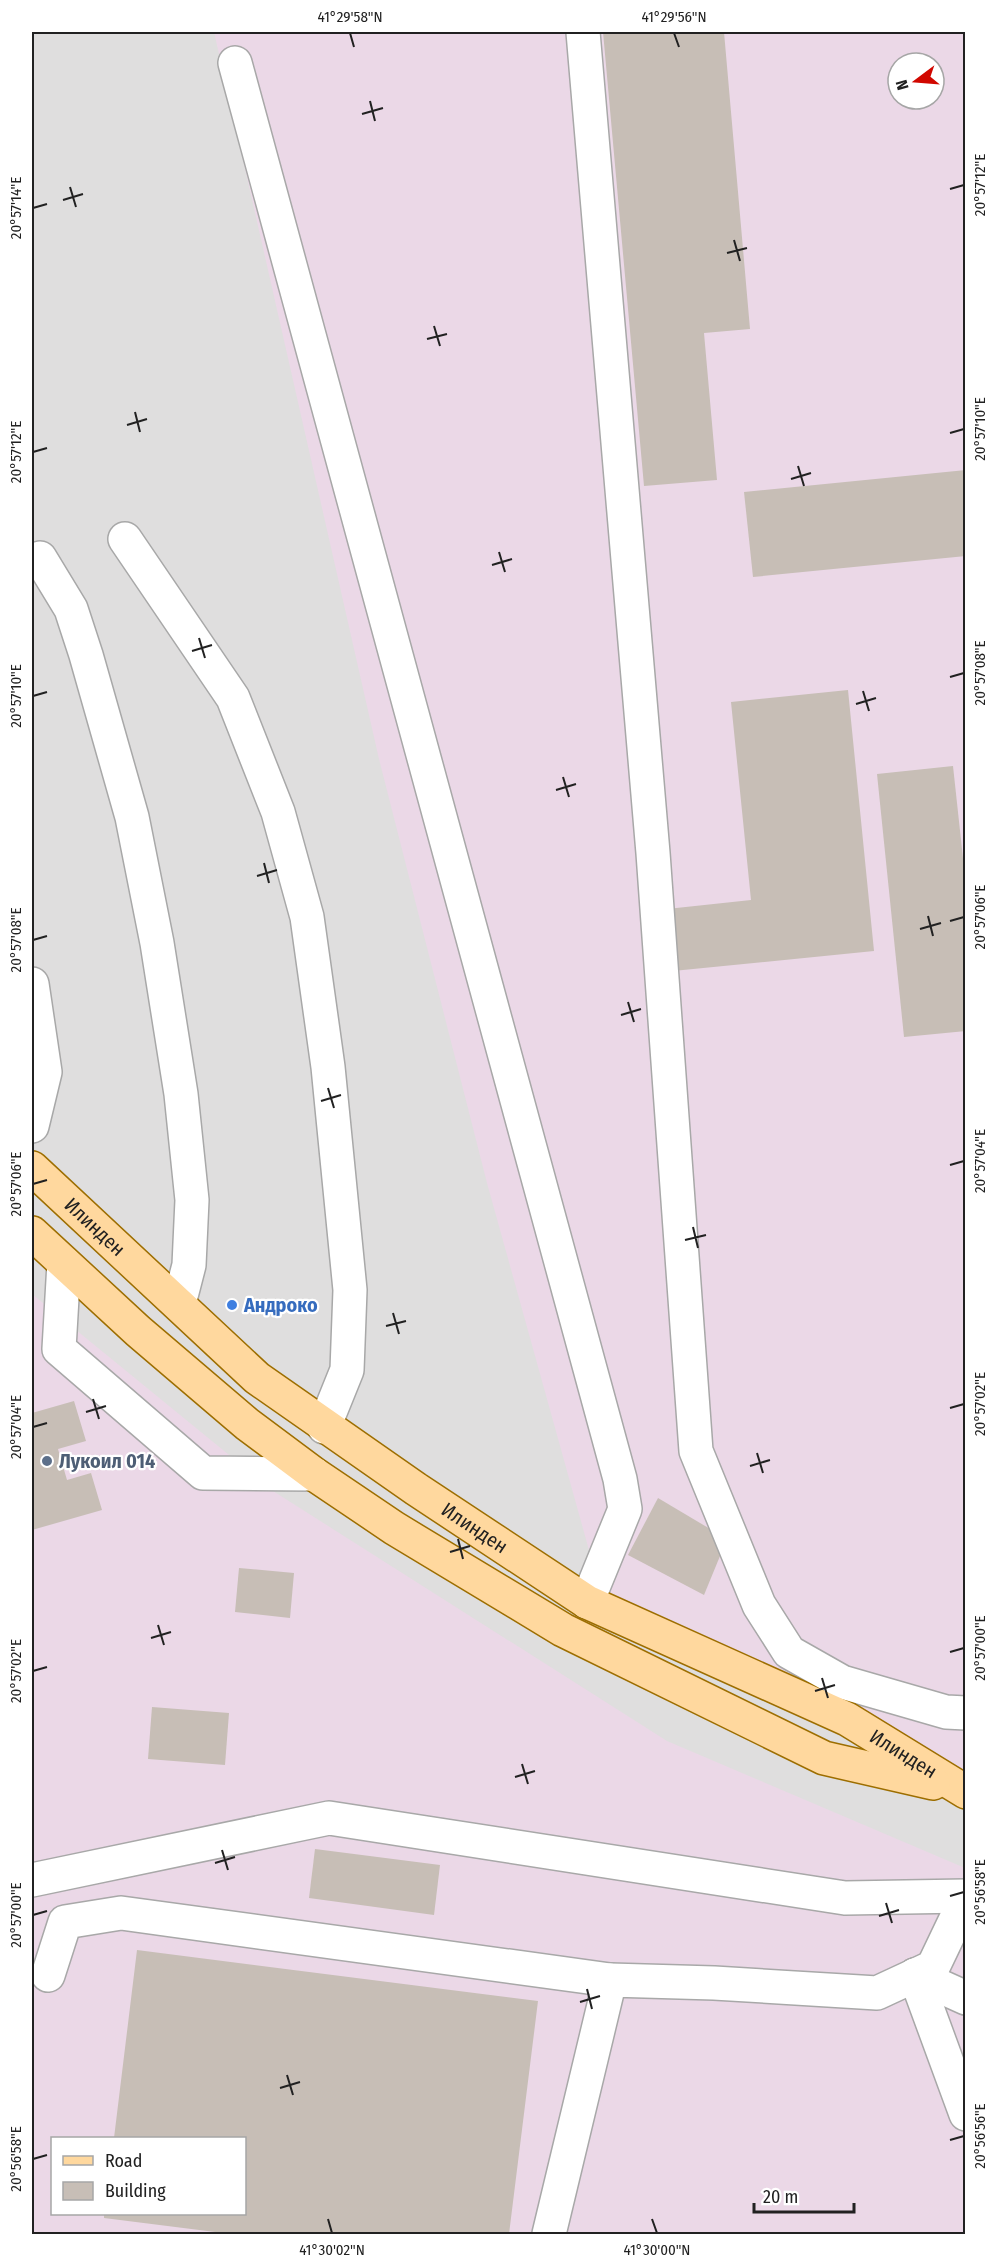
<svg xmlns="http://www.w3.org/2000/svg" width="997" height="2266" font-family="'Fira Sans Condensed',sans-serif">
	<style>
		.residential { fill: #dfdede; fill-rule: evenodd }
		.industrial { fill: #ebd8e7; fill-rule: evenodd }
		.building { fill: #c7beb6 }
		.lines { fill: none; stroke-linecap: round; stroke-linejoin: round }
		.minor-casing { stroke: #a8a8a8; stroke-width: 36 }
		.major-casing { stroke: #9d6e00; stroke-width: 36 }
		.minor { stroke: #fff; stroke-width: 33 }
		.major { stroke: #ffd89e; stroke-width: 33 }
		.ticks { fill: none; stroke: #212121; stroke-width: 2 }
		.shop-dot { fill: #3f7fe0; stroke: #fff; stroke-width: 2 }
		.service-dot { fill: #5c6f8a; stroke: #fff; stroke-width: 2 }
		.labels { text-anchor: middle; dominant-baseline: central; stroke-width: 4.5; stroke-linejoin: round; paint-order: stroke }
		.street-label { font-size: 20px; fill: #212121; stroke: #fff }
		.shop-label { font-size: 20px; font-weight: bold; fill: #366cbe; stroke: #fff; text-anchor: start }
		.service-label { font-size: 20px; font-weight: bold; fill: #4e5e75; stroke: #fff; text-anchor: start }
		.neatline { fill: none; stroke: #212121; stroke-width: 2 }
		.ticks-label { font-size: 15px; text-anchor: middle; fill: #212121 }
	</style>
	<rect width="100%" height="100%" fill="#f1eee7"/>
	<path class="residential" d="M32 32H965V2234H32ZM898 63H934V99H898ZM52 2138H244V2214H52Z"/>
	<g class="industrial">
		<path d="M214 32H965V1779L602 1597 487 1183 379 759ZM898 63H934V99H898Z"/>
		<path d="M32 1294 273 1491 667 1741 965 1868V2234H32ZM52 2138H244V2214H52Z"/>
	</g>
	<g class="building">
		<path d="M603 32H724L750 329 704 333 717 480 644 486Z"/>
		<path d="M966 470V556L753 577 744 492Z"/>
		<path d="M848 690 874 951 673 971 667 909 751 900 731 702Z"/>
		<path d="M953 766 966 886V1031L904 1037 877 774Z"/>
		<path d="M74 1401 86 1441 58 1449 67 1480 91 1473 102 1510 32 1530V1413Z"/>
		<path d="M658 1498 727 1539 704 1595 628 1555Z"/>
		<path d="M239 1568 294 1573 290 1618 235 1612Z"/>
		<path d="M152 1707 229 1713 225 1765 148 1759Z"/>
		<path d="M315 1849 440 1865 434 1915 309 1898Z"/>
		<path d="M137 1950 538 2001 509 2234H231L104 2218V2214H244V2138H114Z"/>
	</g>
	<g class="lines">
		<defs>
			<g id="minor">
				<path d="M583 32 653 853 696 1451 759 1605 789 1652 842 1682 946 1712 966 1713"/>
				<path d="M235 63 620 1479 625 1509 587 1602"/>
				<path d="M125 539 233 698 278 812 307 917 328 1067 350 1290 347 1370 324 1427"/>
				<path d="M40 558 71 609 86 655 132 817 157 943 181 1094 192 1200 189 1265 179 1304"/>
				<path d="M32 984 45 1072 32 1126"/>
				<path d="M64 1263 59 1349 203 1473 314 1474"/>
				<path d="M32 1880 329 1818 845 1898 966 1896"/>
				<path d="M48 1975 65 1922 121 1913 610 1980"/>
				<path d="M915 1975 966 2114"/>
				<path d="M915 1975 966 1998"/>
				<path d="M549 2234 610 1980 714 1983 877 1993 933 1967 966 1898"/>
			</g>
			<g id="major">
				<path id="s1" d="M32 1168 257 1378 416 1489 587 1602 847 1719 966 1792"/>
				<path d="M32 1233 138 1331 247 1424 314 1474 394 1528 563 1630 824 1758 933 1783"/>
			</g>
		</defs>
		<use href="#minor" class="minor-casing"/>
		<use href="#major" class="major-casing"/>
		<use href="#minor" class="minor"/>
		<use href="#major" class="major"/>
	</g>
	<path class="ticks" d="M350 33 354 47M674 33 679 47M370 101 375 121M362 114 383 108M70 187 76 207M950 189 964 185M63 200 83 194M33 208 47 204M734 240 740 261M727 253 747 248M434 326 440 346M427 339 447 334M135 412 140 432M127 425 147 419M950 433 964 429M33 452 47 448M798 466 804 486M791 479 811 473M499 552 505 572M492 565 512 559M199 638 205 658M192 651 212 645M950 677 964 673M863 691 869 711M33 696 47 692M856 704 876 698M563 777 569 797M556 790 576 784M264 863 269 883M257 876 277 870M928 916 933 936M950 921 964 917M920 929 941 923M33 940 47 936M628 1002 634 1022M621 1015 641 1009M328 1088 334 1108M321 1101 341 1095M950 1165 964 1161M33 1184 47 1180M693 1227 698 1248M685 1240 706 1235M393 1313 399 1334M386 1326 406 1321M93 1399 99 1419M950 1408 964 1404M86 1412 106 1406M33 1427 47 1423M757 1453 763 1473M750 1466 770 1460M458 1539 463 1559M450 1552 470 1546M158 1625 164 1645M151 1638 171 1632M950 1652 964 1648M33 1671 47 1667M822 1678 828 1698M815 1691 835 1685M522 1764 528 1784M515 1777 535 1771M222 1850 228 1870M215 1863 235 1857M950 1896 964 1892M886 1903 892 1923M33 1915 47 1911M879 1916 899 1910M587 1989 592 2009M580 2002 600 1996M287 2075 293 2095M280 2088 300 2082M950 2140 964 2136M33 2159 47 2155M328 2219 332 2233M652 2219 657 2233"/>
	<circle class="shop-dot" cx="232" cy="1305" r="6"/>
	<circle class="service-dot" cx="47" cy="1461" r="6"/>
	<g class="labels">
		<g class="street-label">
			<text stroke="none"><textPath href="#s1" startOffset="86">Илинден</textPath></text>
			<text stroke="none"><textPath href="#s1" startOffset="572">Илинден</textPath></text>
			<text stroke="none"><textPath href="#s1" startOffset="1058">Илинден</textPath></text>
		</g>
		<g class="shop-label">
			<text x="244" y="1305">Андроко</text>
		</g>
		<g class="service-label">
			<text x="59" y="1461">Лукоил 014</text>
		</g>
	</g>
	<rect width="997" height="2266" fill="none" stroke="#ffffff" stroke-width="66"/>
	<rect x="51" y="2137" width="195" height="78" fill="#ffffff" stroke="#a6a6a6" stroke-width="1.5"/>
	<rect x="63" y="2156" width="30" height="9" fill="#ffd89e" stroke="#a6a6a6" stroke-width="1.5"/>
	<text x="105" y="2167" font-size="18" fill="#212121">Road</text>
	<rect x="63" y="2182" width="30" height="18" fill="#c7beb6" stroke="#a6a6a6" stroke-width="1.5"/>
	<text x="105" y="2197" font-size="18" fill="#212121">Building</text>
	<g transform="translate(916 81) rotate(254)"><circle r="28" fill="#ffffff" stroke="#a6a6a6" stroke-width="1.5"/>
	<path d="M0-4.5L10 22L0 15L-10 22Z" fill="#d10700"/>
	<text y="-9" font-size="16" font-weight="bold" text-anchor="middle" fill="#212121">N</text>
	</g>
	<path d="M754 2203v9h100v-9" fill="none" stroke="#212121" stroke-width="3"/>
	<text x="763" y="2203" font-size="18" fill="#212121" stroke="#ffffff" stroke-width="4.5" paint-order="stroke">20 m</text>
	<rect x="33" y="33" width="931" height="2200" class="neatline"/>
	<g class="ticks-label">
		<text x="350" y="22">41°29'58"N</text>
		<text x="674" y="22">41°29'56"N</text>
		<text transform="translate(980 185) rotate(-90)" y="5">20°57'12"E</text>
		<text transform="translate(16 208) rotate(-90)" y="5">20°57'14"E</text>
		<text transform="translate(980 429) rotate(-90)" y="5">20°57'10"E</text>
		<text transform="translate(16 452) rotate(-90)" y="5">20°57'12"E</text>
		<text transform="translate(980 673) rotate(-90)" y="5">20°57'08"E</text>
		<text transform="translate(16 696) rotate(-90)" y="5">20°57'10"E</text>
		<text transform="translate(980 917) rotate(-90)" y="5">20°57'06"E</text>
		<text transform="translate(16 940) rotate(-90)" y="5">20°57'08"E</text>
		<text transform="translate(980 1161) rotate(-90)" y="5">20°57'04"E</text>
		<text transform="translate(16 1184) rotate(-90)" y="5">20°57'06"E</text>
		<text transform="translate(980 1404) rotate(-90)" y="5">20°57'02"E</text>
		<text transform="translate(16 1427) rotate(-90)" y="5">20°57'04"E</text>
		<text transform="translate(980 1648) rotate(-90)" y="5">20°57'00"E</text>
		<text transform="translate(16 1671) rotate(-90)" y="5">20°57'02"E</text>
		<text transform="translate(980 1892) rotate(-90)" y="5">20°56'58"E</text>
		<text transform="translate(16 1915) rotate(-90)" y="5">20°57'00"E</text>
		<text transform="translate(980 2136) rotate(-90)" y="5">20°56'56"E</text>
		<text transform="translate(16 2159) rotate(-90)" y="5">20°56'58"E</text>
		<text x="332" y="2255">41°30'02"N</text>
		<text x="657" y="2255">41°30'00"N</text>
	</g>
</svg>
